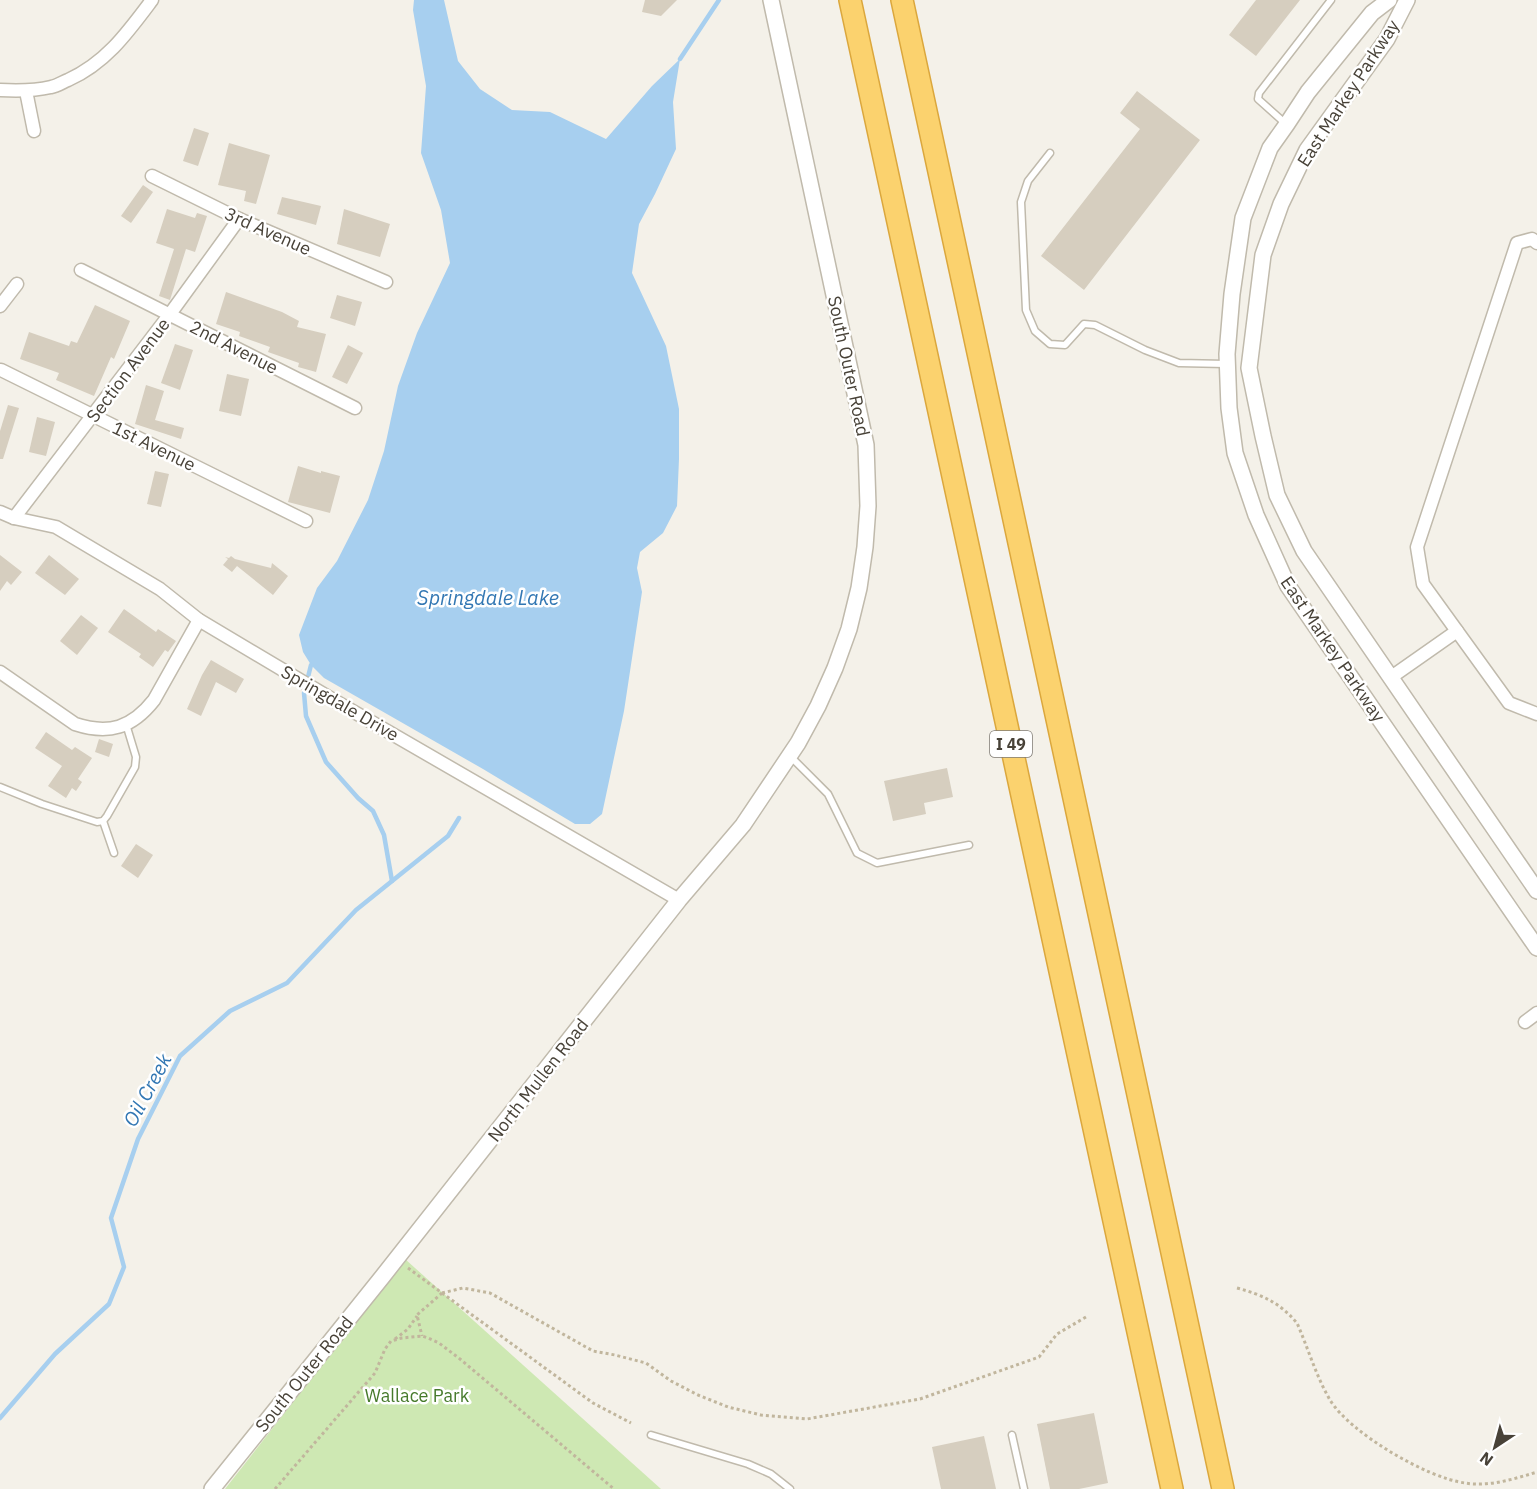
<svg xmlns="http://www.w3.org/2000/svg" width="1537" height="1489" font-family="'IBM Plex Sans',sans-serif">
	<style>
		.green { fill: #cee8b3 }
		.water { fill: #a7cfef }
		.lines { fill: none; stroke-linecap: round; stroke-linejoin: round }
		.stream { stroke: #a7cfef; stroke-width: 4.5 }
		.building { fill: #d6cebf }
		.service-casing { stroke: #c0baac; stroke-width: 9 }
		.minor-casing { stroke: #c0baac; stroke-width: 15 }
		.tertiary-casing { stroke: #c0baac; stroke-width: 18 }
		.motorway-casing { stroke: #dba73d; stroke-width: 24 }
		.path { stroke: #c1b69d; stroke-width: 3; stroke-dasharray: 3 3; stroke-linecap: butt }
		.service { stroke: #fff; stroke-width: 6 }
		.minor { stroke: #fff; stroke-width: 12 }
		.tertiary { stroke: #fff; stroke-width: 15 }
		.motorway { stroke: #fbd26e; stroke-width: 21 }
		.labels { text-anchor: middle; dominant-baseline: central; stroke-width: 5; stroke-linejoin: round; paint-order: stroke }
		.shield { fill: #fff; stroke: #7f7b74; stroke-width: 1.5 }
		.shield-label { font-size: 16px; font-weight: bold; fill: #484238 }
		.street-label { font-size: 18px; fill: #484238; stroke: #fff }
		.park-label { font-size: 18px; fill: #467a2b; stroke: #fff }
		.water-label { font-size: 20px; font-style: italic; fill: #3277b3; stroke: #fff }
	</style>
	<rect width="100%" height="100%" fill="#f4f1e9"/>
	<path class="green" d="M405 1259 661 1489H225Z"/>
	<path class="water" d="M414 0H444L458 61 480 89 512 110 550 112 606 139 652 86 680 59 673 102 676 149 655 194 639 224 632 273 666 346 679 409V459L677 506 663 533 640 552 637 568 642 592 624 711 602 814 590 824H575L483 769 324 678 311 665 303 652 299 635 317 588 337 561 368 500 384 451 398 386 417 333 450 263 441 210 421 153 426 86 413 10Z"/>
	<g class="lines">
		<g class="stream">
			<path d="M680 59 719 0"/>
			<path d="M311 665 304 693 306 716 326 762 358 798 373 811 384 835 392 881"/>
			<path d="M0 1418 55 1354 109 1304 124 1267 111 1218 138 1139 180 1056 230 1011 287 983 356 910 448 836 459 818"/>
		</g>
	</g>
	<g class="building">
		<path d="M645 0H677L661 16 642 12Z"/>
		<path d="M1256 0H1300L1256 56 1229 35Z"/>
		<path d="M1137 91 1200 140 1084 290 1041 256 1140 129 1120 113Z"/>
		<path d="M194 128 209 133 198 166 183 161Z"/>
		<path d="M229 143 270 155 256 204 244 201 246 191 218 185Z"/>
		<path d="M143 185 153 192 131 223 121 216Z"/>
		<path d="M282 197 321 206 316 225 277 214Z"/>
		<path d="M167 209 195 218 197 213 207 216 195 252 186 249 170 300 159 296 174 249 156 243Z"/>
		<path d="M344 209 390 224 380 257 337 244Z"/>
		<path d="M226 292 282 312 299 321 297 327 326 334 316 372 298 367 299 363 268 352 270 347 239 336 240 332 216 324Z"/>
		<path d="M337 295 362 302 355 326 330 318Z"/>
		<path d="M95 305 130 321 114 359 111 357 94 396 56 380 59 373 20 359 29 332 69 346 71 341 77 343Z"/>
		<path d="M175 344 193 350 180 390 161 383Z"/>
		<path d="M348 345 363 353 347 384 332 377Z"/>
		<path d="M227 374 249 379 241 416 219 411Z"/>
		<path d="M146 385 164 391 155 420 184 428 181 439 135 424Z"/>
		<path d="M8 405 19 408 3 459H0V431Z"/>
		<path d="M37 417 55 422 46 456 29 452Z"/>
		<path d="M298 466 321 473V471L340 476 330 513 288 502Z"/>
		<path d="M155 471 169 474 161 507 147 504Z"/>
		<path d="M0 555 22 572 11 585 7 581 0 591Z"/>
		<path d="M49 555 79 579 65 595 35 573Z"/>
		<path d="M231 556 235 559 271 568 272 563 288 576 273 595 237 566 232 572 223 565 228 559 225 557 229 558Z"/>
		<path d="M124 609 156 632 158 629 176 641 168 652 165 650 153 667 139 657 141 654 108 632Z"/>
		<path d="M81 615 98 628 77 655 60 641Z"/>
		<path d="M211 660 244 679 236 693 216 682 201 716 187 709 202 675Z"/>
		<path d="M46 732 72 750 75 747 92 758 78 779 82 782 76 791 72 788 66 798 48 786 62 766 35 748Z"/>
		<path d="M99 739 113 744 109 757 95 752Z"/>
		<path d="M947 768 953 797 924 803 926 814 893 821 884 781Z"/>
		<path d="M136 844 153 855 138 878 121 866Z"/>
		<path d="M1094 1413 1108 1483 1079 1489H1050L1037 1424Z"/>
		<path d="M984 1436 996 1489H941L932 1447Z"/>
	</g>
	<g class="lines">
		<defs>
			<g id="service">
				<path d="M1286 124 1258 99 1259 93 1331 0"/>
				<path d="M1050 153 1028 181 1021 202 1026 310 1035 331 1050 344 1065 345 1084 324 1095 325 1145 350 1179 363 1226 364"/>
				<path d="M790 756 828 794 857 853 877 863 969 845"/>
				<path d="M0 787 42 804 97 822 103 821 107 816 135 767 136 757 126 724"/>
				<path d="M103 821 114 853"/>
				<path d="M651 1435 748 1464 771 1474 790 1489"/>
				<path d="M1012 1435 1024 1489"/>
			</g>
			<g id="minor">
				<path d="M0 90C17 91 34 91 51 87 57 86 63 82 68 80 106 63 128 32 152 0"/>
				<path d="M26 91 34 131"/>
				<path d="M152 176 239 219 386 282"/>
				<path d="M1537 243 1532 239 1517 243 1417 547 1423 584 1509 703 1537 714"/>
				<path d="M81 270 355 408"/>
				<path d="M0 306 17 284"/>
				<path d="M1 370 306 521"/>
				<path d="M0 512 14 518 56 527 160 589 199 620 330 698 679 900"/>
				<path d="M14 518 170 314 239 219"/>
				<path d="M0 672 75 724C109 735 132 728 154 700L199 620"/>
				<path d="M1390 678 1457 631"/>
				<path d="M1525 1022 1537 1013"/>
			</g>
			<g id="tertiary">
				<path d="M1389 0 1372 13 1308 92 1287 124 1270 148 1243 218 1232 294 1227 354 1229 408 1235 453 1256 515 1288 586 1537 948"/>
				<path d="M1407 0 1387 39 1307 150 1281 204 1263 255 1249 368 1263 436 1277 495 1304 551 1537 891"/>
				<path d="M212 1489 383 1276 679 900 743 825 798 743 818 706 835 668 849 629 859 588 865 547 868 506 866 445 771 0"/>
			</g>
			<g id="motorway">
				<path d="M850 0 1172 1489"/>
				<path d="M902 0 1223 1489"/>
			</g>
		</defs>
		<use href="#service" class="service-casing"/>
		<use href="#minor" class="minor-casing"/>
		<use href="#tertiary" class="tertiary-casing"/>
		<use href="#motorway" class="motorway-casing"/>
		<g class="path">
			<path d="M408 1268 442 1293 417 1315 422 1336"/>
			<path d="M1237 1288C1263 1295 1280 1303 1297 1323 1308 1348 1316 1376 1330 1400 1350 1433 1427 1478 1465 1483 1489 1487 1514 1479 1537 1472"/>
			<path d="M442 1293 463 1288 490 1293 593 1351 615 1355 646 1363 671 1381 698 1395 728 1407 761 1415 807 1419 920 1399 1039 1357 1057 1334 1086 1317"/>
			<path d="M442 1293 593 1403 631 1423"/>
			<path d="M395 1339 408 1329 417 1316"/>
			<path d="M275 1489 375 1373 385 1349 391 1341 402 1338 422 1336 428 1338 439 1343 460 1359 614 1489"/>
		</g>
		<use href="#service" class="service"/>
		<use href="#minor" class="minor"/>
		<use href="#tertiary" class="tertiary"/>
		<use href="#motorway" class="motorway"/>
	</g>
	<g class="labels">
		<rect class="shield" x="990" y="731" width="42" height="26" rx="4.5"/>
		<g class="shield-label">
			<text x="1011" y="744">I 49</text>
		</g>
		<g class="street-label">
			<text transform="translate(1348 93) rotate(-57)">East Markey Parkway</text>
			<text transform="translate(268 231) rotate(24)">3rd Avenue</text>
			<text transform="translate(234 347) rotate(27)">2nd Avenue</text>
			<text transform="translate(849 366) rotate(78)">South Outer Road</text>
			<text transform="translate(128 370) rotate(-53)">Section Avenue</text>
			<text transform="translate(154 446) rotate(26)">1st Avenue</text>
			<text transform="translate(1333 649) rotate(56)">East Markey Parkway</text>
			<text transform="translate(340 703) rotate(30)">Springdale Drive</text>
			<text transform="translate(538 1080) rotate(-52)">North Mullen Road</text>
			<text transform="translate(304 1374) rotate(-51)">South Outer Road</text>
		</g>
		<g class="park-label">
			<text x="417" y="1395">Wallace Park</text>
		</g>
		<g class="water-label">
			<text x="488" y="597">Springdale Lake</text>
			<text transform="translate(147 1090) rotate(-62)">Oil Creek</text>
		</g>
	</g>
	<g transform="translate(1495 1447) rotate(216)" stroke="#ffffff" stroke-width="4.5" paint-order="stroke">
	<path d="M0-4.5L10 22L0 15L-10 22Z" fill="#484238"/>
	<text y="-9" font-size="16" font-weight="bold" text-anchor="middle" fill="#484238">N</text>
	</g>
</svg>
